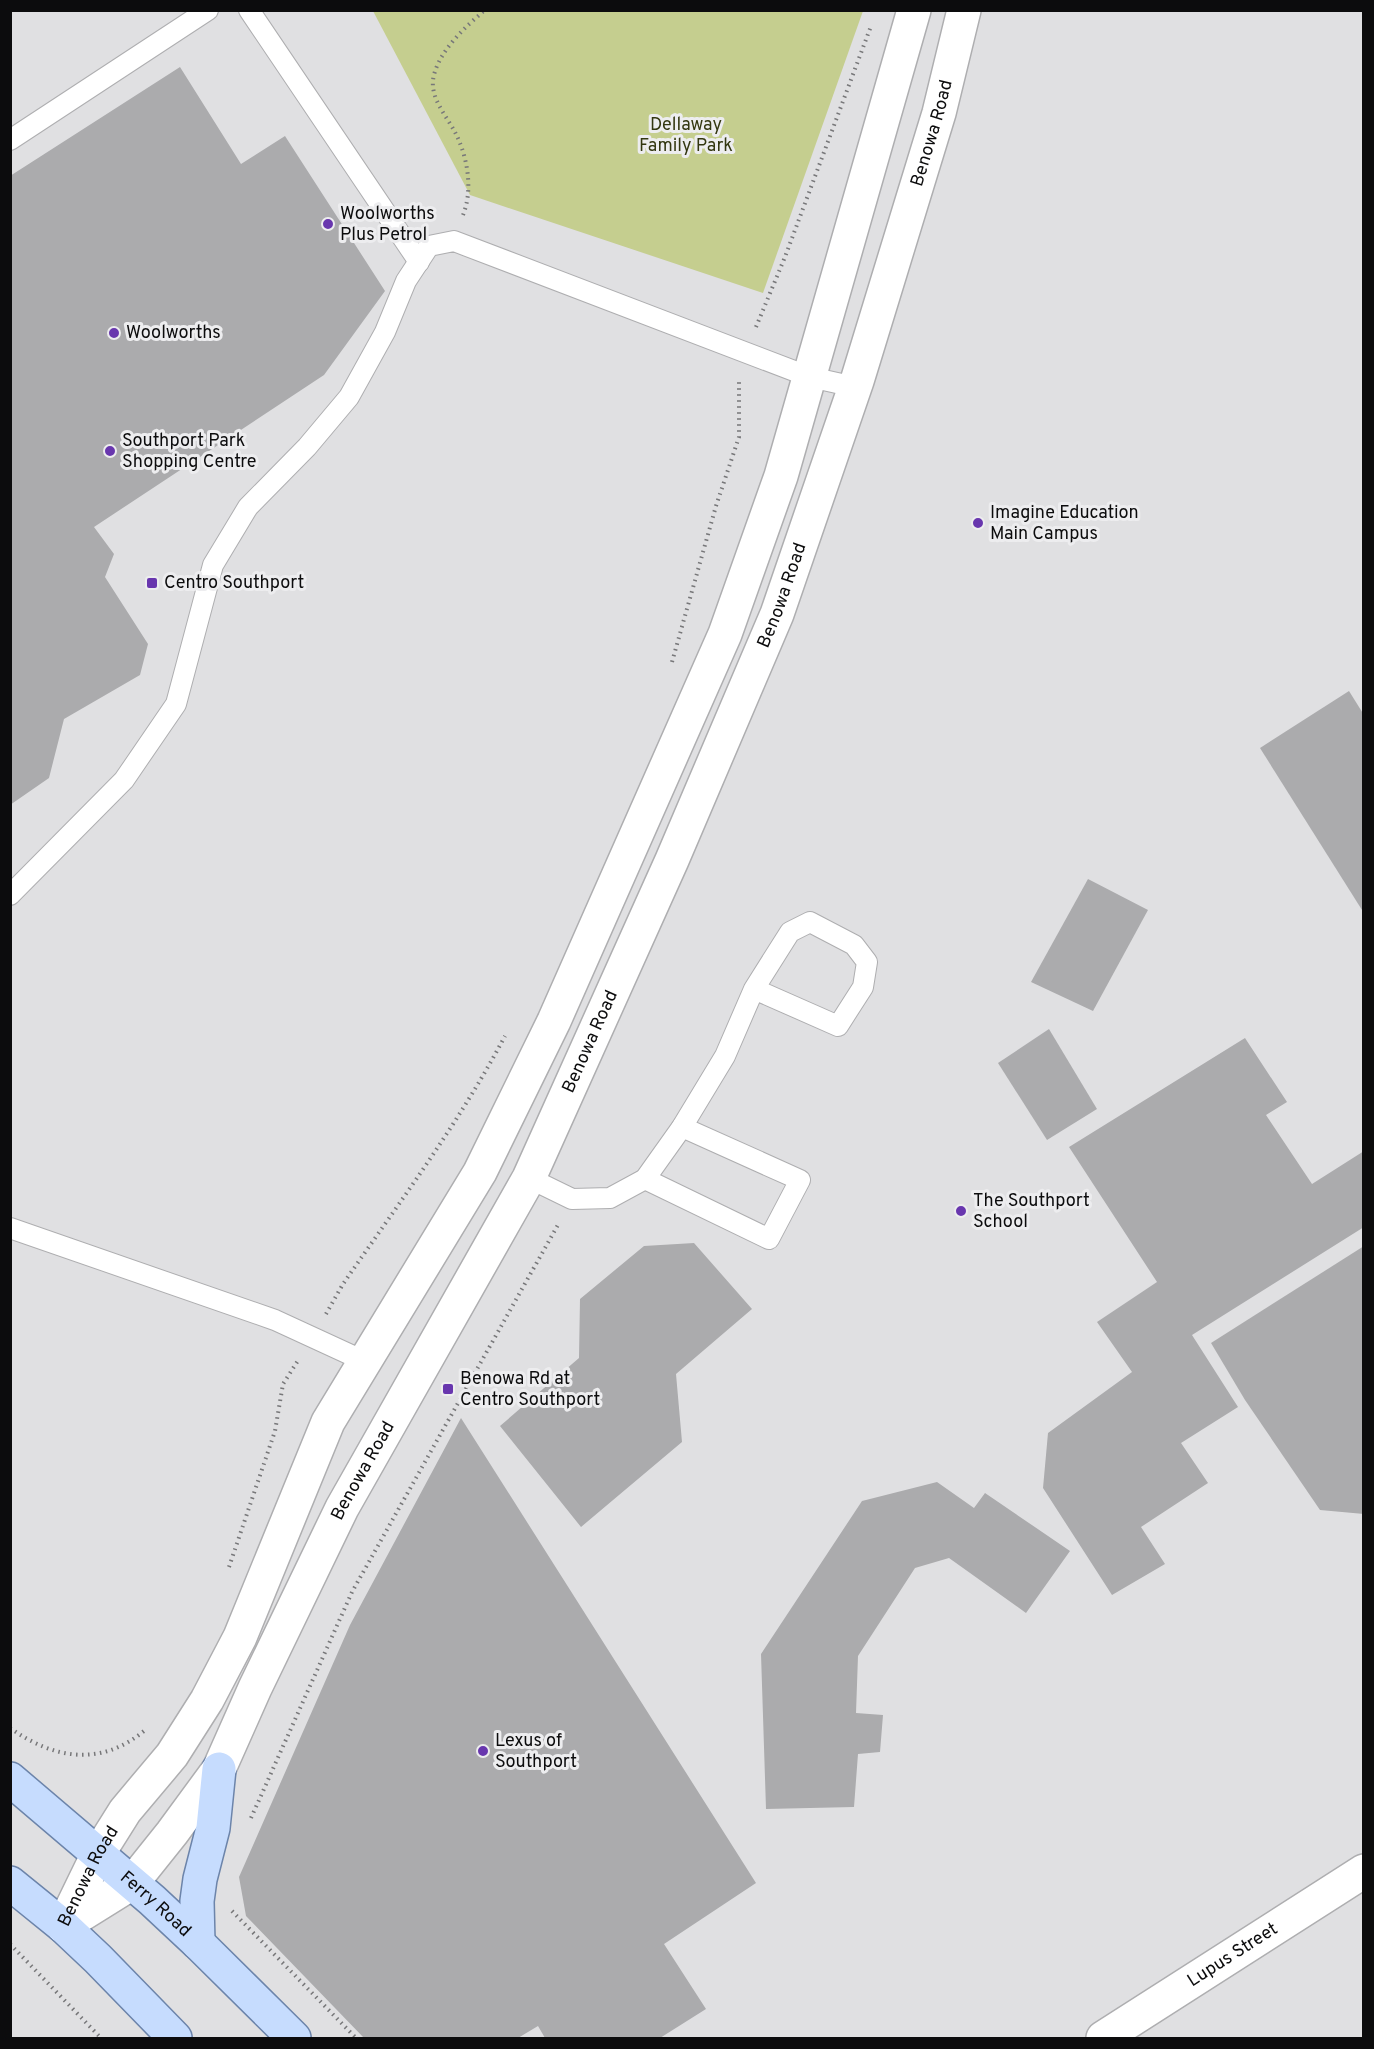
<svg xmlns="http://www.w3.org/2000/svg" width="1374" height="2049" font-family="Overpass,sans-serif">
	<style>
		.green { fill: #c5ce8f }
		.building { fill: #ababad }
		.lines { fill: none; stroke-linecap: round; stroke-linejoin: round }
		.lane-casing { stroke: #aeaeb0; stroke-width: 22 }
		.street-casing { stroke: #aeaeb0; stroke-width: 36 }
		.secondary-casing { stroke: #aeaeb0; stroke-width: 36 }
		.primary-casing { stroke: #6c84aa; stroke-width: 36 }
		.path { stroke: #777779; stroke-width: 4; stroke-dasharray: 1.5 4.5; stroke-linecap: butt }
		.lane { stroke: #fff; stroke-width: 20 }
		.street { stroke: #fff; stroke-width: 33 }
		.secondary { stroke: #fff; stroke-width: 33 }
		.primary { stroke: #c6dcfe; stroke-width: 33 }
		.poi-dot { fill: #6836ae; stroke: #ededef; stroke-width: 2 }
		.labels { text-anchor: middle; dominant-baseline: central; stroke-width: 6; stroke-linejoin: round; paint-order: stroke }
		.park-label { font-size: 18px; fill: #333710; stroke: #ededef }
		.street-label { font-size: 18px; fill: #0c0c0d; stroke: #ededef }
		.poi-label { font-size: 18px; fill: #0c0c0d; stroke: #ededef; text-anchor: start }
	</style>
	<rect width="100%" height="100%" fill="#e0e0e2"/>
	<path class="green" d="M373 11H863L763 293 470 195Z"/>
	<g class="building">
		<path d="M180 67 241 164 285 136 385 291 324 375 94 527 114 554 105 577 148 644 140 675 64 719 49 778 10 805V176Z"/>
		<path d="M1349 691 1364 715V908L1362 910 1260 748Z"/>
		<path d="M1088 879 1148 910 1093 1011 1031 982Z"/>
		<path d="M1049 1029 1097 1109 1047 1140 998 1063Z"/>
		<path d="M1245 1038 1287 1102 1266 1115 1312 1184 1364 1151V1227L1192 1335 1238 1407 1181 1443 1208 1483 1141 1527 1165 1564 1112 1595 1043 1488 1048 1433 1132 1372 1097 1322 1157 1282 1069 1147Z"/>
		<path d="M694 1243 752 1309 676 1374 682 1442 581 1527 500 1426 579 1358 580 1299 644 1246Z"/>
		<path d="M1364 1246V1514L1320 1510 1245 1400 1211 1343Z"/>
		<path d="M461 1418 756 1883 664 1944 706 2009 660 2038H545L538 2026 518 2038H364L246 1916 239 1877 350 1625Z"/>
		<path d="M937 1482 974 1508 985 1493 1070 1551 1026 1613 949 1558 915 1568 858 1656 856 1713 883 1715 880 1752 858 1754 854 1807 766 1809 761 1654 862 1501Z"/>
	</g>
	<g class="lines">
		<defs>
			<g id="lane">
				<path d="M249 10 419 262"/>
				<path d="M10 140 208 10"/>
				<path d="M10 895 124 780 176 704 213 565 248 507 307 447 349 397 385 332 406 281 429 246 454 241 810 377 855 387"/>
				<path d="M529 1178 572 1199 610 1198 645 1179 682 1127 725 1056 754 989 790 932 810 922 854 945 867 962 863 987 838 1026 754 989"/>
				<path d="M645 1179 769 1239 800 1180 682 1127"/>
				<path d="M10 1228 275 1320 364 1361"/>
			</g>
			<g id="street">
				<path id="s1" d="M1103 2038 1364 1871"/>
			</g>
			<g id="secondary">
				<path id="s2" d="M63 1926 132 1883 172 1833 219 1769 255 1688 342 1508 529 1178 672 860 777 614 857 381 939 113 964 10"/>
				<path id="s3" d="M63 1926 98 1854 125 1811 172 1755 207 1700 240 1637 328 1422 480 1172 554 1021 725 634 781 476 914 10"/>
			</g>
			<g id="primary">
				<path id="s4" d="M10 1779 152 1900 198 1943 294 2038"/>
				<path d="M10 1883 63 1926 98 1959 175 2038"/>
				<path d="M198 1943 197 1901 200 1879 213 1828 219 1769"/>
			</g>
		</defs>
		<use href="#lane" class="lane-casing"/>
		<use href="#street" class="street-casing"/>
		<use href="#secondary" class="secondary-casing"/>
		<use href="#primary" class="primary-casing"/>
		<g class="path">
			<path d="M463 215C473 190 468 159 456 134 447 116 428 97 434 75 440 50 466 26 485 10"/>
			<path d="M756 327 785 257 871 26"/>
			<path d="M672 662 716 506 739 437V380"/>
			<path d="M326 1314 343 1284C399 1203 459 1123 505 1036"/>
			<path d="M229 1567 275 1431 283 1384 299 1359"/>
			<path d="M10 1728C54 1759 100 1767 144 1731"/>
			<path d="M251 1818 352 1592 559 1223"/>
			<path d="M232 1911 356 2038"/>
			<path d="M10 1944 101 2038"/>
		</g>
		<use href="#lane" class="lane"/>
		<use href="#street" class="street"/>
		<use href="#secondary" class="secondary"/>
		<use href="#primary" class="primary"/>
	</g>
	<g class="poi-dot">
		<circle cx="328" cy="224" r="6"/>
		<circle cx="114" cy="333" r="6"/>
		<circle cx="110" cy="451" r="6"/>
		<circle cx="978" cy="523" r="6"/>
		<rect x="146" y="577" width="12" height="12" rx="3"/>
		<circle cx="961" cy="1211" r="6"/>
		<rect x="442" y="1383" width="12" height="12" rx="3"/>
		<circle cx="483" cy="1751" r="6"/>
	</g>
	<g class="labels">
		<g class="park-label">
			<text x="686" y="125">Dellaway<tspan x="686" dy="21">Family Park</tspan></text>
		</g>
		<g class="street-label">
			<text stroke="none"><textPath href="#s2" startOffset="2014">Benowa Road</textPath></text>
			<text stroke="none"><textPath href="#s2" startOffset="1528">Benowa Road</textPath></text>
			<text stroke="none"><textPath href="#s2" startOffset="1042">Benowa Road</textPath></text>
			<text stroke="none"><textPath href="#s2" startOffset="556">Benowa Road</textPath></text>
			<text stroke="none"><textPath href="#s3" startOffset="56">Benowa Road</textPath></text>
			<text stroke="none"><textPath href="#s4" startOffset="192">Ferry Road</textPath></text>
			<text stroke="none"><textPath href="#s1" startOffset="154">Lupus Street</textPath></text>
		</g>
		<g class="poi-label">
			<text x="340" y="214">Woolworths<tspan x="340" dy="21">Plus Petrol</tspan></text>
			<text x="126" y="333">Woolworths</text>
			<text x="122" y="441">Southport Park<tspan x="122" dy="21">Shopping Centre</tspan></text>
			<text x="990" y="513">Imagine Education<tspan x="990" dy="21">Main Campus</tspan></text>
			<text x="164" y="583">Centro Southport</text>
			<text x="973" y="1201">The Southport<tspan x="973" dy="21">School</tspan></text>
			<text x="460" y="1379">Benowa Rd at<tspan x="460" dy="21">Centro Southport</tspan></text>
			<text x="495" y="1741">Lexus of<tspan x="495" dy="21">Southport</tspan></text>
		</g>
	</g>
	<rect width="1374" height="2049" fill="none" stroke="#0c0c0d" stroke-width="24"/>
</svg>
